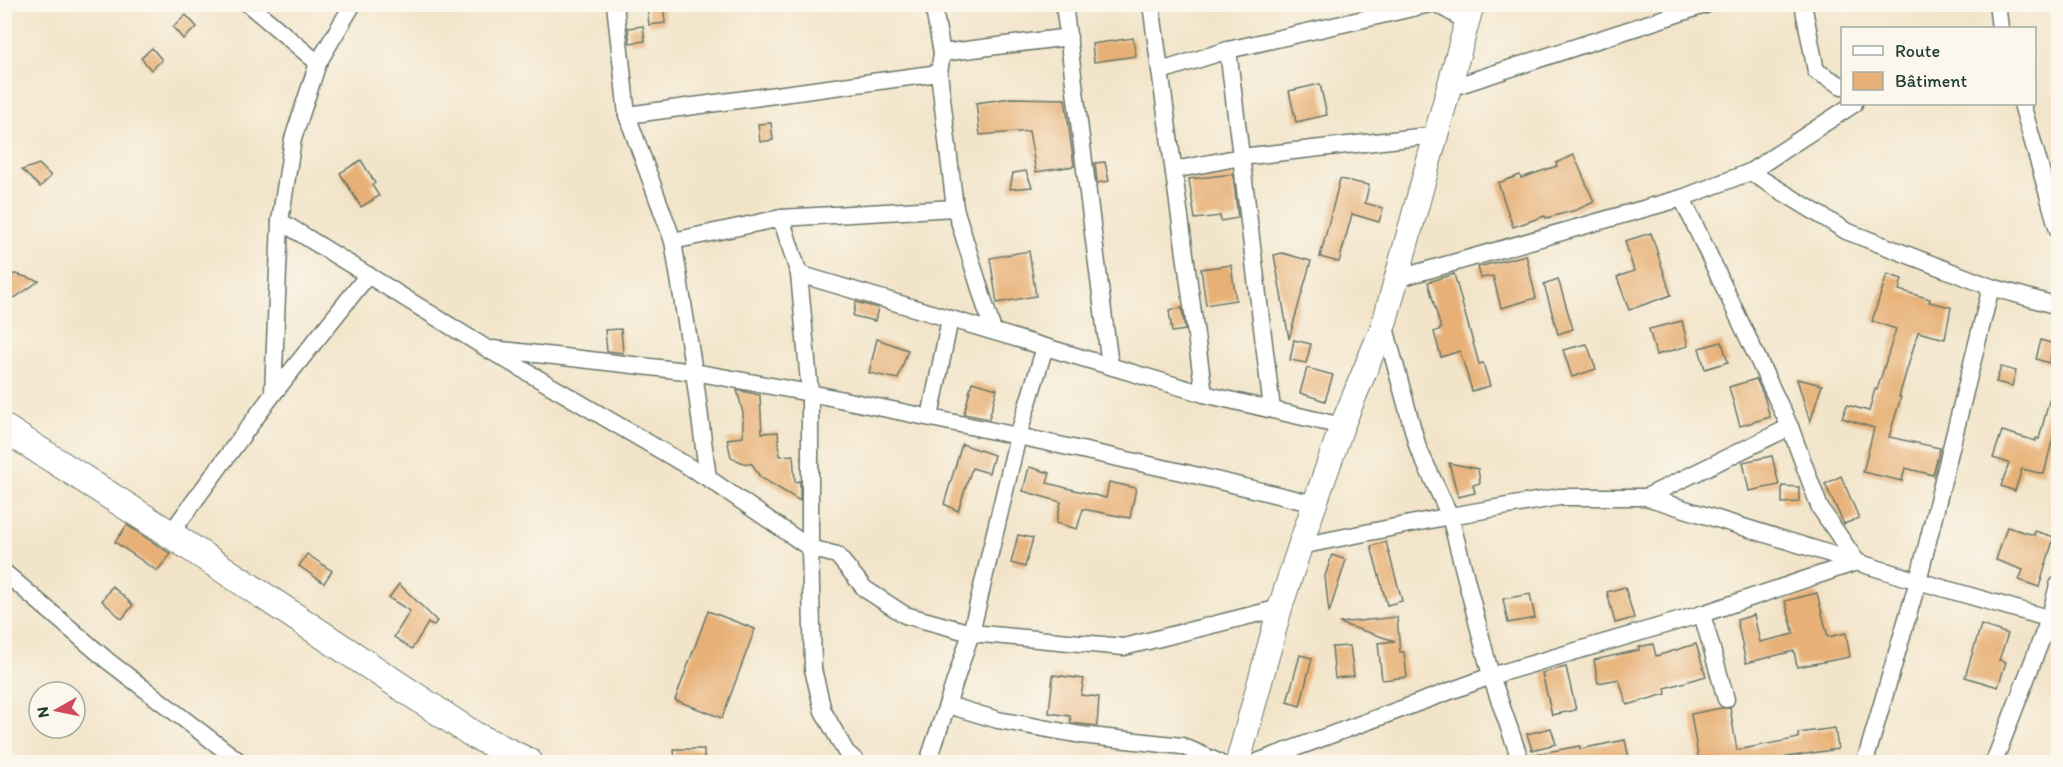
<svg xmlns="http://www.w3.org/2000/svg" width="2063" height="767" font-family="Itim,sans-serif">
	<style>
		.building { fill: #e7b076 }
		.lines { fill: none; stroke-linecap: round; stroke-linejoin: round }
		.street-casing { stroke: #697768; stroke-width: 19 }
		.secondary-casing { stroke: #697768; stroke-width: 26 }
		.primary-casing { stroke: #697768; stroke-width: 29 }
		.street { stroke: #fff; stroke-width: 16 }
		.secondary { stroke: #fff; stroke-width: 24 }
		.primary { stroke: #fff; stroke-width: 27 }
	</style>
	<rect width="100%" height="100%" fill="#fbf7ec"/>
	<filter id="ink" filterUnits="userSpaceOnUse"><feTurbulence type="fractalNoise" baseFrequency=".0167" numOctaves="2"/><feDisplacementMap in="SourceGraphic" scale="12" xChannelSelector="R" yChannelSelector="G"/><feConvolveMatrix kernelMatrix="1 2 1 2 8 2 1 2 1" color-interpolation-filters="sRGB"/></filter>
	<filter id="wash" filterUnits="userSpaceOnUse"><feTurbulence type="fractalNoise" baseFrequency=".008" numOctaves="4" result="noise"/><feDisplacementMap in="SourceGraphic" scale="24" xChannelSelector="R" yChannelSelector="G"/><feGaussianBlur stdDeviation="1.35" result="paint"/><feColorMatrix in="noise" values="0 0 0 0 0 0 0 0 0 0 0 0 0 0 0 0 0 1.4 0 .05"/><feComposite in="paint" operator="in"/></filter>
	<g filter="url(#wash)">
		<rect width="100%" height="100%" fill="#f2e4c9"/>
		<g id="blocks">
			<g class="building">
				<path d="M647 4H663L665 23 649 25Z"/>
				<path d="M186 15 197 27 183 39 173 27Z"/>
				<path d="M643 26 645 41 630 43 628 28Z"/>
				<path d="M1133 38 1136 56 1094 62 1092 44Z"/>
				<path d="M152 48 162 60 151 70 141 58Z"/>
				<path d="M1320 84 1327 115 1296 122 1289 91Z"/>
				<path d="M1011 98 1065 99 1074 166 1036 172 1029 131 980 135 976 103Z"/>
				<path d="M771 123 773 140 760 142 758 124Z"/>
				<path d="M1574 155 1594 202 1576 210 1546 218 1545 216 1513 227 1498 183 1520 175 1521 178 1557 166 1556 163Z"/>
				<path d="M361 160 375 183 372 185 379 196 361 207 340 173Z"/>
				<path d="M1105 162 1109 181 1097 183 1095 163Z"/>
				<path d="M39 164 51 176 40 187 22 170Z"/>
				<path d="M1026 171 1032 187 1010 189 1013 173Z"/>
				<path d="M1233 174 1238 218 1221 221 1220 216 1195 219 1189 179Z"/>
				<path d="M1340 179 1369 185 1365 203 1383 208 1379 222 1352 214 1339 262 1320 257Z"/>
				<path d="M1651 233 1671 295 1629 310 1617 277 1634 271 1625 241Z"/>
				<path d="M1029 251 1036 296 997 303 990 258Z"/>
				<path d="M1282 253 1311 261 1289 339 1274 255Z"/>
				<path d="M1526 255 1536 298 1501 308 1493 276 1481 278 1478 267Z"/>
				<path d="M1231 265 1236 300 1206 305 1201 269Z"/>
				<path d="M16 274 39 281 16 297 4 299V276Z"/>
				<path d="M1454 274 1479 364 1483 363 1490 386 1472 391 1460 351 1441 357 1434 332 1441 329 1428 282Z"/>
				<path d="M1887 274 1902 279 1899 290 1930 299 1929 302 1951 307 1945 339 1918 332 1899 397H1901L1889 437 1940 448 1933 475 1905 468 1902 481 1863 472 1874 428 1842 418 1847 405 1869 411 1875 389 1877 390 1896 329 1872 321Z"/>
				<path d="M1558 279 1573 329 1558 334 1544 284Z"/>
				<path d="M856 302 878 308 875 321 853 316Z"/>
				<path d="M1182 308 1185 330 1172 332 1169 310Z"/>
				<path d="M1682 321 1688 346 1656 355 1649 329Z"/>
				<path d="M621 329 623 353 607 351 605 330Z"/>
				<path d="M877 339 908 350 898 379 869 373Z"/>
				<path d="M1294 340 1311 344 1306 363 1290 360Z"/>
				<path d="M2041 340 2054 344 2049 363 2036 359Z"/>
				<path d="M1722 342 1728 362 1705 369 1699 348Z"/>
				<path d="M1587 344 1596 369 1572 377 1563 350Z"/>
				<path d="M2001 367 2016 371 2012 386 1996 382Z"/>
				<path d="M1307 368 1333 375 1325 401 1300 393Z"/>
				<path d="M1756 379 1764 396 1770 417 1740 426 1729 387Z"/>
				<path d="M1797 379 1822 385 1810 422Z"/>
				<path d="M972 382 997 389 989 419 964 414Z"/>
				<path d="M2054 382H2058V416L2044 474 2022 469 2015 491 2001 486 2009 463 1993 458 2002 431 2036 441V438L2039 439Z"/>
				<path d="M737 390 760 395 762 433 778 432 780 456 793 455 795 482 800 481V501L760 477 752 464 743 463 731 457 727 439 743 437V413Z"/>
				<path d="M962 444 994 455 989 473 972 468 958 511 944 504Z"/>
				<path d="M1772 456 1779 485 1749 491 1743 462Z"/>
				<path d="M1449 463 1478 469 1480 483 1473 485 1475 493 1458 497Z"/>
				<path d="M1029 467 1050 473 1047 483 1106 498 1109 482 1136 488 1130 518 1083 509 1077 529 1056 523 1061 502 1023 491Z"/>
				<path d="M1841 476 1859 518 1844 524 1825 484Z"/>
				<path d="M1782 486 1799 487V502L1782 503Z"/>
				<path d="M127 525 171 554 157 571 115 542Z"/>
				<path d="M2007 527 2034 535 2035 531 2054 537 2039 587 2019 580 2023 570 1996 560Z"/>
				<path d="M1018 535 1033 538 1025 567 1011 563Z"/>
				<path d="M1386 542 1402 601 1387 605 1371 546Z"/>
				<path d="M307 554 332 571 324 583 299 566Z"/>
				<path d="M1332 555 1346 560 1329 613 1325 576Z"/>
				<path d="M399 584 437 621 433 626 428 623 412 649 394 637 410 611 389 598Z"/>
				<path d="M112 586 133 605 122 619 102 601Z"/>
				<path d="M1625 587 1634 618 1615 623 1607 592Z"/>
				<path d="M1817 593 1828 637 1846 633 1850 657 1797 667 1794 651 1746 663 1737 620 1754 615 1760 642 1794 634 1785 601Z"/>
				<path d="M1530 594 1535 618 1508 623 1503 599Z"/>
				<path d="M708 611 755 629 722 718 675 700Z"/>
				<path d="M1397 617 1400 652H1404L1407 677 1382 680 1378 643 1395 641 1339 623Z"/>
				<path d="M1981 625 2008 634 1999 660 2006 662 1998 687 1965 677Z"/>
				<path d="M1653 644 1656 656 1696 644 1706 676 1665 688 1666 694 1627 705 1619 679 1598 683 1594 660 1639 650 1638 647Z"/>
				<path d="M1350 646 1354 676 1335 678 1332 647Z"/>
				<path d="M1300 655 1312 658 1300 706 1287 702Z"/>
				<path d="M1566 667 1576 710 1552 715 1542 673Z"/>
				<path d="M1053 675 1084 679 1081 695 1099 697 1097 726 1071 723 1070 716 1049 713Z"/>
				<path d="M1721 708H1730L1737 750 1799 738 1798 733 1835 728 1838 749 1786 757 1787 762H1699L1691 714Z"/>
				<path d="M1551 728 1556 744 1532 750 1527 734Z"/>
				<path d="M1625 740 1630 762H1531L1530 755 1580 746V749Z"/>
				<path d="M674 749H704V762H675Z"/>
			</g>
		</g>
	</g>
	<g filter="url(#ink)">
		<use href="#blocks" fill-opacity="0" stroke="#697768" stroke-width="1.5"/>
		<g class="lines">
			<defs>
				<g id="street">
					<path d="M248 4 318 63"/>
					<path d="M615 4 627 115 673 241 694 372 708 478"/>
					<path d="M933 4 942 53 939 73 955 208 993 331"/>
					<path d="M1064 4 1110 366"/>
					<path d="M1151 4 1204 394"/>
					<path d="M1437 4 1468 22"/>
					<path d="M1803 4 1816 71 1842 86"/>
					<path d="M1997 4 2000 28"/>
					<path d="M1228 50 1272 409"/>
					<path d="M942 53 1069 37"/>
					<path d="M1161 71 1228 50 1430 4"/>
					<path d="M1450 88 1708 4"/>
					<path d="M2022 104 2058 230"/>
					<path d="M627 115 939 73"/>
					<path d="M1174 170 1241 157 1436 135"/>
					<path d="M1750 172 1846 231 1991 287 2058 306"/>
					<path d="M781 218 799 274 810 393V548L813 669 823 711 846 752 857 762"/>
					<path d="M280 221 486 348 708 478 810 548 837 555 865 589 905 615 971 633 1124 647 1280 608"/>
					<path d="M673 241 781 218 955 208"/>
					<path d="M799 274 1204 394 1342 426"/>
					<path d="M1396 279 1682 198 1750 172 1854 104"/>
					<path d="M1384 324 1418 448 1450 516 1491 676 1521 762"/>
					<path d="M493 349 694 372 810 393 1018 436 1186 473 1315 504"/>
					<path d="M273 394 280 221 293 139 318 63 353 4"/>
					<path d="M930 417 950 319"/>
					<path d="M1646 497 1918 581 2058 621"/>
					<path d="M170 534 273 394 368 275"/>
					<path d="M1300 546 1450 516 1559 497H1646L1790 427"/>
					<path d="M4 572 108 661 240 762"/>
					<path d="M1702 614 1726 699"/>
					<path d="M948 705 998 720 1081 735 1182 746 1218 762"/>
					<path d="M928 762 971 633 1018 436 1045 347"/>
					<path d="M1257 762 1491 676 1702 614 1857 562 1820 508 1790 427 1682 198"/>
					<path d="M1865 762 1918 581 1991 287"/>
					<path d="M1994 762 2050 617 2058 585"/>
				</g>
				<path id="secondary" d="M1238 762 1280 608 1300 546 1342 426 1384 324 1472 4"/>
				<path id="primary" d="M4 428 170 534 474 735 529 762"/>
			</defs>
			<use href="#street" class="street-casing"/>
			<use href="#secondary" class="secondary-casing"/>
			<use href="#primary" class="primary-casing"/>
			<use href="#street" class="street"/>
			<use href="#secondary" class="secondary"/>
			<use href="#primary" class="primary"/>
		</g>
	</g>
	<rect width="2063" height="767" fill="none" stroke="#fbf7ec" stroke-width="24"/>
	<rect x="1841" y="27" width="195" height="78" fill="#fbf7ec" stroke="#a3ada2" stroke-width="1.5"/>
	<rect x="1853" y="46" width="30" height="9" fill="#ffffff" stroke="#a3ada2" stroke-width="1.5"/>
	<text x="1895" y="57" font-size="18" fill="#1f3d34">Route</text>
	<rect x="1853" y="72" width="30" height="18" fill="#e7b076" stroke="#a3ada2" stroke-width="1.5"/>
	<text x="1895" y="87" font-size="18" fill="#1f3d34">Bâtiment</text>
	<g transform="translate(57 710) rotate(261)"><circle r="28" fill="#fbf7ec" stroke="#a3ada2" stroke-width="1.5"/>
	<path d="M0-4.5L10 22L0 15L-10 22Z" fill="#d1495b"/>
	<text y="-9" font-size="16" font-weight="bold" text-anchor="middle" fill="#1f3d34">N</text>
	</g>
</svg>
